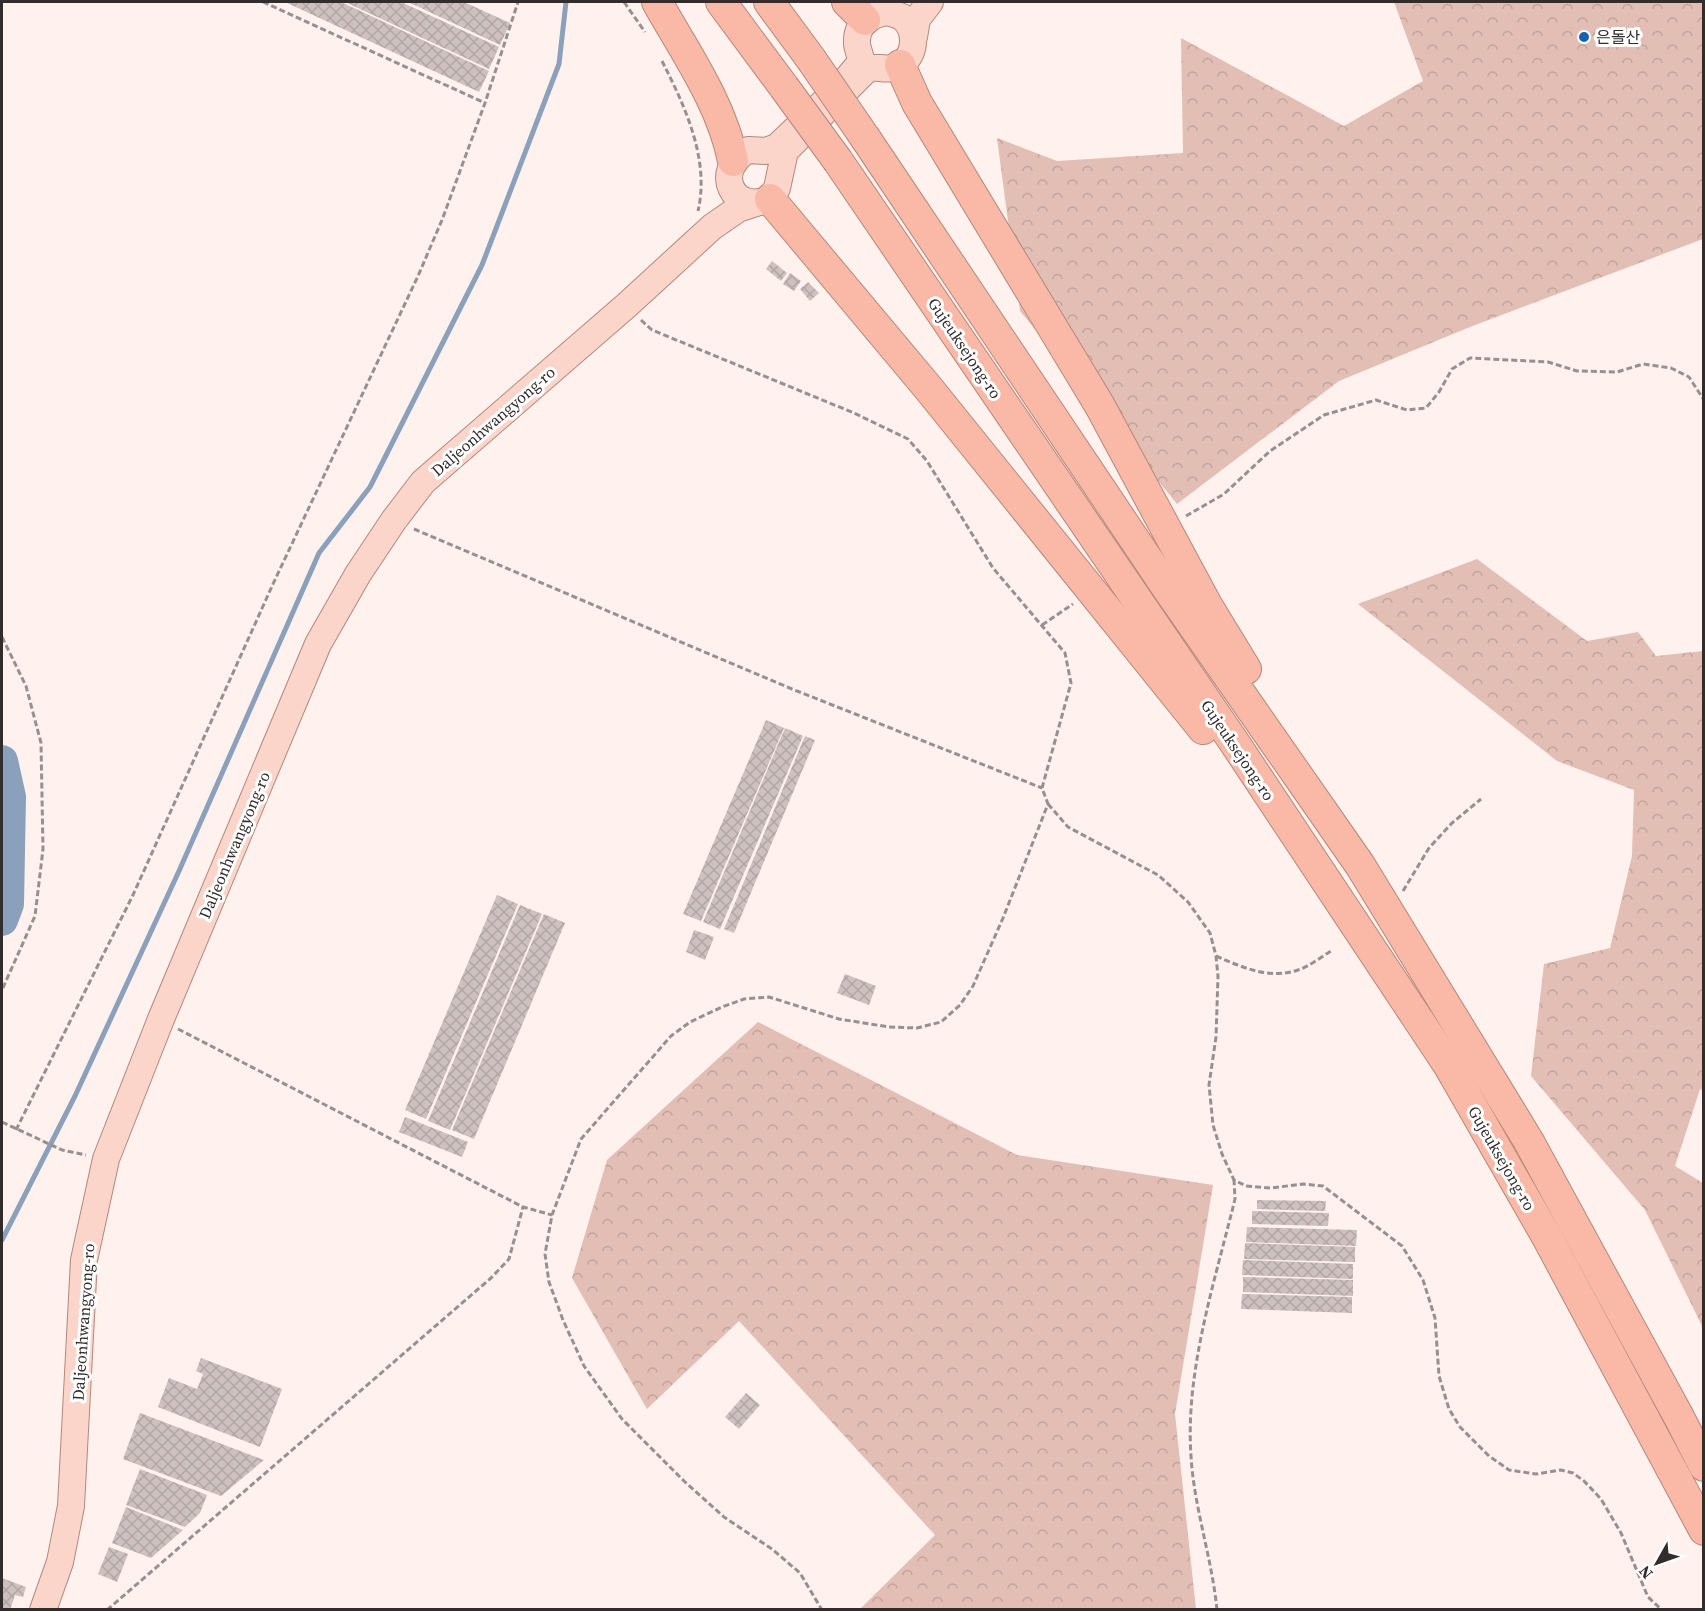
<svg xmlns="http://www.w3.org/2000/svg" width="1705" height="1611" font-family="'Source Serif 4','Noto Sans KR',serif">
	<style>
		.forest { fill: url(#forest-crowns) }
		.lines { fill: none; stroke-linecap: round; stroke-linejoin: round }
		.stream { stroke: #8aa0bb; stroke-width: 5 }
		.river { stroke: #8aa0bb; stroke-width: 32 }
		.building { fill: url(#building-cross-hatch) }
		.major-casing { stroke: #b3887b; stroke-width: 28 }
		.highway-casing { stroke: #b3887b; stroke-width: 32 }
		.path { stroke: #99908d; stroke-width: 3; stroke-dasharray: 6 3; stroke-linecap: butt }
		.major { stroke: #fbd5ca; stroke-width: 26 }
		.highway { stroke: #f9b9a6; stroke-width: 30 }
		.highway-bridge-casing { stroke: #b3887b; stroke-width: 32; stroke-linecap: butt }
		.highway-bridge { stroke: #f9b9a6; stroke-width: 30 }
		.poi-dot { fill: #1561b0; stroke: #fff; stroke-width: 2 }
		.labels { text-anchor: middle; dominant-baseline: central; stroke-width: 6; stroke-linejoin: round; paint-order: stroke }
		.poi-label { font-size: 16px; fill: #322d2c; stroke: #fff; text-anchor: start }
		.street-label { font-size: 16px; fill: #322d2c; stroke: #fff }
	</style>
	<defs>
		<pattern id="forest-crowns" width="20" height="18" patternUnits="userSpaceOnUse" patternTransform="scale(1.5)"><rect width="20" height="18" fill="#e2beb4"/><path d="M2 6a3 3 0 1 1 6 0M12 15a3 3 0 1 1 6 0" fill="none" stroke="#c2a49b"/></pattern>
		<pattern id="building-cross-hatch" width="8" height="8" patternUnits="userSpaceOnUse" patternTransform="scale(1.5)"><rect width="8" height="8" fill="#cec1bd"/><path d="M0 0l8 8M0 8l8-8" fill="none" stroke="#b1a6a3"/></pattern>
	</defs>
	<rect width="100%" height="100%" fill="#fff1ed"/>
	<g class="forest">
		<path d="M1394 2H1703V239L1470 327 1339 381 1177 504 1020 311 997 138 1057 161 1183 153 1181 38 1344 126 1423 81Z"/>
		<path d="M1477 559 1587 641 1638 632 1656 656 1703 651V1091L1700 1089 1675 1166 1703 1183V1328L1645 1210 1531 1076 1544 964 1610 948 1632 856 1634 790 1557 761 1358 604Z"/>
		<path d="M758 1022 1017 1155 1213 1185 1175 1414 1196 1609H860L935 1535 739 1321 647 1409 572 1278 607 1160Z"/>
	</g>
	<g class="lines">
		<path class="stream" d="M2 1240 75 1096 179 871 319 553 370 487 482 265 559 64 566 2"/>
		<path class="river" d="M2 761 10 797 8 904 2 920"/>
	</g>
	<g class="building">
		<path d="M285 2H341L489 71 479 92Z"/>
		<path d="M345 2H401L499 47 489 69Z"/>
		<path d="M408 2H464L510 23 500 45Z"/>
		<path d="M772 261 787 273 781 281 766 269Z"/>
		<path d="M790 273 801 281 794 291 783 284Z"/>
		<path d="M808 282 819 293 810 301 800 289Z"/>
		<path d="M766 720 784 728 701 921 683 914Z"/>
		<path d="M785 728 803 736 720 929 703 922Z"/>
		<path d="M805 736 815 740 734 933 724 929Z"/>
		<path d="M497 895 518 904 426 1119 405 1110Z"/>
		<path d="M520 905 542 914 450 1130 428 1121Z"/>
		<path d="M544 914 565 923 474 1139 452 1130Z"/>
		<path d="M694 930 714 937 705 960 686 952Z"/>
		<path d="M845 974 876 986 869 1005 837 993Z"/>
		<path d="M405 1117 468 1142 462 1157 399 1132Z"/>
		<path d="M1257 1200 1326 1201 1325 1211 1257 1209Z"/>
		<path d="M1252 1211 1329 1213 1328 1226 1252 1224Z"/>
		<path d="M1247 1227 1357 1230 1356 1246 1246 1242Z"/>
		<path d="M1245 1243 1355 1247V1262L1244 1259Z"/>
		<path d="M1243 1260 1353 1264V1279L1242 1275Z"/>
		<path d="M1243 1277 1353 1280V1296L1243 1292Z"/>
		<path d="M1242 1294 1352 1297V1313L1241 1309Z"/>
		<path d="M201 1358 282 1389 260 1447 158 1407 169 1378 197 1389 203 1374 196 1371Z"/>
		<path d="M746 1393 760 1405 739 1429 725 1417Z"/>
		<path d="M140 1413 264 1460 221 1496 123 1459Z"/>
		<path d="M140 1469 207 1495 200 1513 185 1527 126 1505Z"/>
		<path d="M126 1507 183 1530 151 1558 112 1543Z"/>
		<path d="M109 1547 128 1554 117 1582 98 1574Z"/>
		<path d="M2 1578 26 1587 23 1597 15 1595 10 1610H2Z"/>
	</g>
	<g class="lines">
		<defs>
			<g id="major">
				<path d="M888 12C893 14 898 15 902 17 917 29 917 55 900 65 890 72 878 66 868 68L785 151 777 188 770 199C732 215 712 170 748 150L766 151 777 147 841 86 861 62C861 55 857 49 857 43 856 23 872 14 888 12Z"/>
				<path d="M914 37 917 19 930 2"/>
				<path d="M43 1610 60 1562 71 1506 84 1260 106 1159 161 1019 318 644 358 574 394 520 423 482 627 305 712 227 738 209 756 203"/>
			</g>
			<g id="highway">
				<path d="M657 2C685 52 722 104 733 161"/>
				<path d="M721 2 784 87"/>
				<path d="M769 2 811 59"/>
				<path d="M847 2 865 20"/>
				<path d="M900 65 917 103 1100 406 1207 605 1246 669"/>
				<path d="M866 139 1169 591 1360 865 1528 1140 1680 1419 1704 1466"/>
				<path d="M838 161 1234 742 1449 1066 1547 1237 1704 1530"/>
				<path d="M770 199 929 389 1203 729"/>
			</g>
		</defs>
		<use href="#major" class="major-casing"/>
		<use href="#highway" class="highway-casing"/>
		<g class="path">
			<path d="M263 2 485 103"/>
			<path d="M624 2 645 32"/>
			<path d="M662 61C685 106 710 160 698 211"/>
			<path d="M641 320 652 330 854 413 908 439 927 461 993 568 1065 653 1071 683 1042 788 1048 804 1003 918 973 986 960 1005 941 1022 917 1028 889 1027 839 1019 769 997 744 999 722 1007 690 1022 671 1036 581 1139 552 1215 545 1254 549 1282 563 1320 584 1366 622 1419 684 1481 724 1517 772 1549 800 1573 822 1610"/>
			<path d="M1186 516 1224 494 1270 451 1324 415 1376 400 1407 410 1426 408 1439 392 1452 369 1470 358 1548 362 1577 371 1617 372 1643 364 1671 368 1689 377 1704 400"/>
			<path d="M414 529 792 689 1042 788"/>
			<path d="M1042 625 1073 604"/>
			<path d="M2 637 26 686 41 743 43 849 35 916 2 990"/>
			<path d="M1048 804 1068 827 1158 875 1188 902 1210 933 1216 956 1218 976 1216 1037 1209 1085 1213 1125 1222 1154 1234 1180 1246 1186 1271 1188 1303 1184 1323 1186 1402 1246 1423 1280 1435 1318 1439 1376 1449 1409 1460 1427 1489 1456 1509 1470 1536 1474 1561 1470 1573 1473 1584 1481 1601 1499 1621 1533 1648 1597 1662 1610"/>
			<path d="M1403 891 1429 848 1452 823 1481 799"/>
			<path d="M1216 956C1242 967 1269 980 1298 970 1310 966 1321 957 1331 951"/>
			<path d="M178 1029 523 1207 552 1215"/>
			<path d="M2 1122 62 1150 86 1155"/>
			<path d="M16 1130 133 895 273 584 418 276 442 220 485 103 518 2"/>
			<path d="M107 1610 491 1278 509 1259 523 1207"/>
			<path d="M1217 1610C1212 1558 1194 1508 1191 1456 1185 1371 1215 1281 1235 1199L1234 1180"/>
		</g>
		<use href="#major" class="major"/>
		<use href="#highway" class="highway"/>
		<defs>
			<g id="highway-bridge">
				<path d="M811 59 866 139"/>
				<path d="M784 87 838 161"/>
			</g>
		</defs>
		<use href="#highway-bridge" class="highway-bridge-casing"/>
		<use href="#highway-bridge" class="highway-bridge"/>
	</g>
	<circle class="poi-dot" cx="1584" cy="37" r="6"/>
	<g class="labels">
		<g class="poi-label">
			<text x="1596" y="37">은돌산</text>
		</g>
		<g class="street-label">
			<text transform="translate(965 348) rotate(56)">Gujeuksejong-ro</text>
			<text transform="translate(493 421) rotate(-41)">Daljeonhwangyong-ro</text>
			<text transform="translate(1238 750) rotate(56)">Gujeuksejong-ro</text>
			<text transform="translate(234 845) rotate(-67)">Daljeonhwangyong-ro</text>
			<text transform="translate(1502 1158) rotate(60)">Gujeuksejong-ro</text>
			<text transform="translate(83 1322) rotate(-86)">Daljeonhwangyong-ro</text>
		</g>
	</g>
	<rect width="1705" height="1611" fill="none" stroke="#322d2c" stroke-width="6"/>
	<g transform="translate(1657 1563) rotate(230)" stroke="#ffffff" stroke-width="4.5" paint-order="stroke">
	<path d="M0-4.5L10 22L0 15L-10 22Z" fill="#322d2c"/>
	<text y="-9" font-size="16" font-weight="bold" text-anchor="middle" fill="#322d2c">N</text>
	</g>
</svg>
